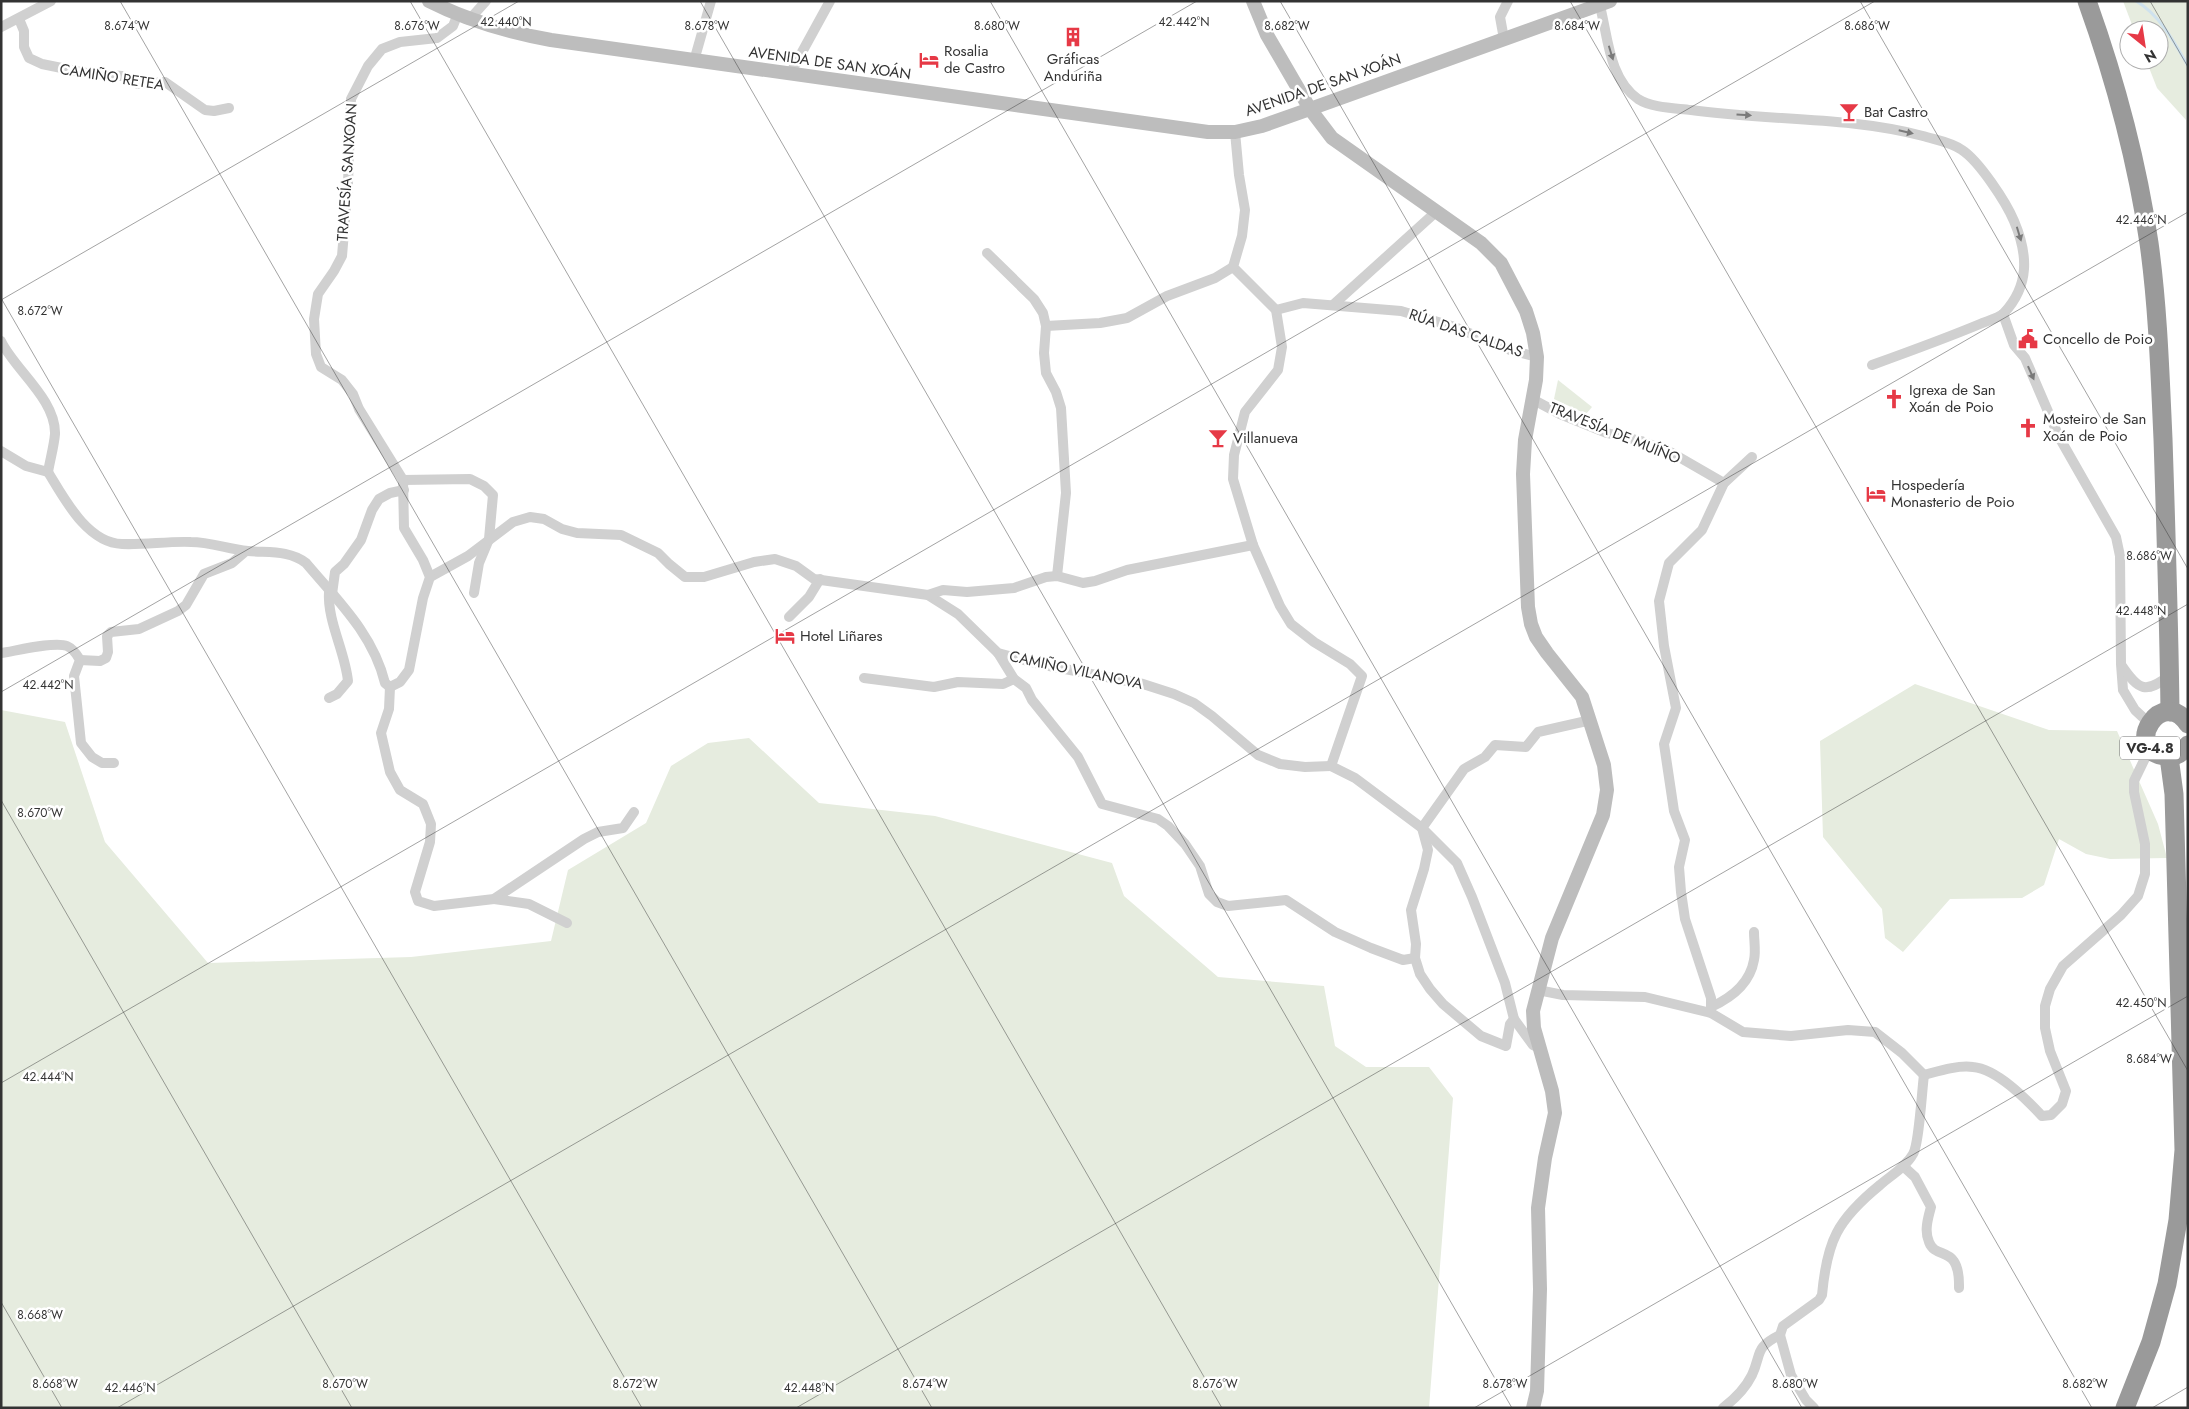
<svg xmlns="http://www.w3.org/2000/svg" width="2189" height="1409" font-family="Jost,sans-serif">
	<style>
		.green { fill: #e6ecdf }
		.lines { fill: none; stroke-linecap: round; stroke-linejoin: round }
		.stream { stroke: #cfe2ee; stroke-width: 3 }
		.street { stroke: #d0d0d0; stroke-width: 10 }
		.secondary { stroke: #bdbdbd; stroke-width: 14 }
		.highway { stroke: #9a9a9a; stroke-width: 19 }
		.oneway { fill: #7a7a7a }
		.ticks { fill: none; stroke: #333; stroke-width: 1; stroke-opacity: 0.45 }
		.labels { text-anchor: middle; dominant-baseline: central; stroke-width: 5; stroke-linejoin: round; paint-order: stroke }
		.shield { fill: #fff; stroke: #707070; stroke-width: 1 }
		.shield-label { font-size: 14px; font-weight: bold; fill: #333 }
		.poi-label { font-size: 15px; fill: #333; stroke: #fff; text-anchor: start }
		.street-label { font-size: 15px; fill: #333; stroke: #fff }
		.ticks-label { font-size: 12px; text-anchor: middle; fill: #333; stroke: #fff; stroke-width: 5; stroke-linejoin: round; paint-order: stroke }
	</style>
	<rect width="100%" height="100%" fill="#fff"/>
	<g class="green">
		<path d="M2123 1H2188L2186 120 2157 88 2146 60H2159V30H2134Z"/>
		<path d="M1558 380 1592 407 1586 414 1554 399Z"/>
		<path d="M1915 684 2049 730 2117 731 2158 824 2167 858 2110 859 2086 854 2059 839 2044 885 2022 898 1950 899 1903 952 1885 938 1882 909 1823 837 1820 741Z"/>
		<path d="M1 710 65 722 105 842 208 963 411 957 551 941 568 870 646 823 671 766 708 743 749 738 819 803 935 816 1112 863 1124 896 1218 977 1324 986 1335 1046 1366 1067H1429L1453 1098 1429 1408H1Z"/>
	</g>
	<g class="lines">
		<path class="stream" d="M2136 1C2160 15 2175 43 2188 66"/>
		<g class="street">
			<path d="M1600 6C1608 37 1609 79 1638 99 1652 108 1675 108 1691 110 1768 121 1847 116 1923 136 1936 140 1951 142 1962 150 1979 161 2006 202 2014 221 2028 254 2030 285 2004 313 1999 318 1987 321 1980 324 1944 339 1908 352 1872 365"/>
			<path d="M19 19 24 31V47L29 58 42 64 86 73 122 76 138 84 165 82 205 110 214 111 229 108"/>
			<path d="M469 20 486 1"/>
			<path d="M1 27 51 1"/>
			<path d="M1504 39 1500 17 1508 1"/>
			<path d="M694 61 711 1"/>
			<path d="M790 74 830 1"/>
			<path d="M1235 132 1239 175 1245 210 1242 236 1233 267 1276 310 1282 347 1278 370 1245 412 1234 455 1233 479 1253 545 1280 606 1291 624 1314 642 1350 664 1362 676 1331 766"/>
			<path d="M987 253 1034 299 1043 313 1046 326 1044 353 1046 373 1056 392 1061 408 1066 493 1057 576"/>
			<path d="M1333 305 1437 211"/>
			<path d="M1276 310 1303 303 1401 311 1455 327 1510 350 1537 357"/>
			<path d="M2003 314 2014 345 2025 358 2059 437 2116 537 2120 556 2121 664 2123 690 2135 710 2149 723"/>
			<path d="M1046 326 1100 323 1127 318 1167 296 1215 278 1233 267"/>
			<path d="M1 341C14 369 56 399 55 434 54 446 50 460 48 472"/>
			<path d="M1532 399 1560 414 1607 433 1641 441 1672 453 1724 483"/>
			<path d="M1 451 26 466 48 472"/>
			<path d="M48 472C64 498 87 543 122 544 145 545 168 541 191 542 210 542 228 549 248 551 268 553 289 550 306 563 338 601 373 634 385 683L390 687"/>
			<path d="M403 480 470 479 484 486 493 495 489 539 479 563 474 593"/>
			<path d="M430 577 468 556 513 522 530 517 544 519 562 529 577 533 621 535 658 553 669 564 685 577H704L754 562 775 559 796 566 814 579 928 595 958 614 998 653 1039 664 1143 684 1174 694 1194 703 1212 716 1258 755 1280 764 1305 767 1331 766"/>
			<path d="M329 591C327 621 345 651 348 681L337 694 329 698"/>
			<path d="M332 594 335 572 344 564 361 540 372 510 379 499 390 493 404 490"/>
			<path d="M928 595 943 590 967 592 1014 588 1046 577 1057 576 1083 583 1095 581 1127 570 1253 545"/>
			<path d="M789 617 809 597 820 579"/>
			<path d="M1 653C15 651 55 641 67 646 74 649 77 655 80 660L74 676 81 743 92 757 102 763H114"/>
			<path d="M998 653 1014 679 1026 688 1032 700 1078 757 1102 804 1158 819 1168 826 1185 844 1200 866 1209 894 1217 902 1228 906 1286 900 1335 932 1371 948 1403 960 1415 958"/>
			<path d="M80 660 100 661 106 658 108 652 107 636 111 632 139 629 178 611 186 605 204 574 232 563 246 551"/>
			<path d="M2122 666C2139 691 2146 694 2170 675"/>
			<path d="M864 678 934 687 958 682 1003 684 1014 679"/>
			<path d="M390 687 400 682 409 670 423 598 430 577 423 560 404 528 403 480 359 409 353 394 342 380 321 367 316 354 314 319 318 294 334 271 342 256 348 183 351 99 368 66 382 49 400 42 437 38 453 26 457 16"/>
			<path d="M390 687 389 709 381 733 390 772 400 790 423 804 431 824 430 842 415 892 418 901 434 906 494 899 584 839 598 832 623 828 634 812"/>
			<path d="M1331 766 1355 778 1422 828 1457 863 1472 897 1505 983 1514 1019 1533 1045 1539 1048"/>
			<path d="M494 899 529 904 567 923"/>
			<path d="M1538 990 1563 995 1645 997 1711 1013 1743 1032 1791 1036 1848 1030 1875 1032 1902 1053 1924 1075"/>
			<path d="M1711 1007C1731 998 1750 983 1754 960 1756 951 1754 941 1754 932"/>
			<path d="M1711 1013V998L1685 919 1681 892 1679 867 1685 840 1674 811 1664 744 1676 708 1664 646 1659 601 1669 563 1702 530 1724 483 1752 457"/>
			<path d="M1514 1019 1510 1024 1506 1046 1481 1036 1443 1004 1430 989 1420 974 1415 958 1416 944 1411 910 1424 869 1428 850 1422 828 1464 769 1485 757 1495 745 1526 747 1538 732 1591 720"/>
			<path d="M1924 1075C1939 1071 1957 1065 1973 1067 1997 1069 2026 1099 2042 1116L2051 1115 2062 1104 2066 1091 2050 1051 2045 1028V1006L2050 989 2063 966 2121 915 2138 896 2145 874V844L2134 792V781L2150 748"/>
			<path d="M1903 1166 1915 1177 1931 1207C1928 1218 1924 1231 1929 1242 1936 1261 1960 1243 1959 1288"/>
			<path d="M1780 1335 1791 1375 1806 1400 1814 1408"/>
			<path d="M1723 1408C1736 1398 1745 1389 1752 1375 1762 1353 1754 1348 1780 1335L1783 1326 1819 1300 1822 1295C1827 1241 1837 1220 1880 1185 1890 1176 1906 1167 1913 1154 1919 1145 1922 1089 1924 1075"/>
		</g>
		<g class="secondary">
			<path d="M429 1C468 21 508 32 551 40L1208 132H1235L1262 126 1310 109 1610 1"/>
			<path d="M1253 1 1267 35 1281 59 1310 109 1332 138 1481 243 1501 263 1526 311 1533 333 1537 357 1536 380 1525 440 1523 474 1528 607 1531 624 1536 637 1547 653 1582 697 1604 765 1607 790 1603 815 1552 938 1533 1011 1534 1028 1552 1091 1555 1113 1545 1158 1538 1208 1540 1289 1537 1391 1533 1408"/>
		</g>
		<g class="highway">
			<path d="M2087 1C2115 79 2137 161 2149 243 2158 308 2160 374 2163 439 2166 530 2169 621 2170 712"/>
			<path d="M2188 724C2162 685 2122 749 2164 756 2175 758 2182 753 2188 745"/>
			<path d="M2125 1408 2151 1342 2167 1284 2178 1220 2184 1150 2174 794 2169 757"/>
		</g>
	</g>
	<defs><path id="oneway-solid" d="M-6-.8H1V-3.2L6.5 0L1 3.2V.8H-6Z" transform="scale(1.25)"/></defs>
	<g class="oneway">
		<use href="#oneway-solid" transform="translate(1611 53) rotate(73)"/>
		<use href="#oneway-solid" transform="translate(1744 115) rotate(4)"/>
		<use href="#oneway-solid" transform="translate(1906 132) rotate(13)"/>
		<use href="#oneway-solid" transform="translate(2019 234) rotate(73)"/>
		<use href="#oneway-solid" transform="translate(2031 373) rotate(66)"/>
	</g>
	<path class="ticks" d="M120 1 932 1408M410 1 1222 1408M700 1 1512 1408M990 1 1802 1408M1280 1 2092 1408M1570 1 2188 1071M1860 1 2188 569M2150 1 2188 67M1 298 642 1408M1 300 519 1M1 692 1197 1M1 800 352 1408M1 1083 1875 1M1 1302 62 1408M117 1408 2188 212M796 1408 2188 604M1474 1408 2188 996M2152 1408 2188 1387"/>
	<defs>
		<symbol id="building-bare" viewBox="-9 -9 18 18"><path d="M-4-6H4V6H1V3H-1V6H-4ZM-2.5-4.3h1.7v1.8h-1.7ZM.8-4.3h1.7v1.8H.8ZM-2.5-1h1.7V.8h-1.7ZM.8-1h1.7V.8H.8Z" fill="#e63946" stroke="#fff" stroke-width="2.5" paint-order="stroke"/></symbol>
		<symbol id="hotel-bare" viewBox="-9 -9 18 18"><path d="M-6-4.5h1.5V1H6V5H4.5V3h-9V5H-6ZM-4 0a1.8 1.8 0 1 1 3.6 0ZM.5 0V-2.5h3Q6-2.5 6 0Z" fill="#e63946" stroke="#fff" stroke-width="2.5" paint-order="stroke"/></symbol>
		<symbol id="bar-bare" viewBox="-9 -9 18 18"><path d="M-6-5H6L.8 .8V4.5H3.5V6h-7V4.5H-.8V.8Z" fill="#e63946" stroke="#fff" stroke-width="2.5" paint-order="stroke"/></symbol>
		<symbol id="civic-bare" viewBox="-9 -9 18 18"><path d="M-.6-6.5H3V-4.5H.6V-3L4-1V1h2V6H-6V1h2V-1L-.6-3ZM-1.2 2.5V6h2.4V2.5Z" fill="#e63946" stroke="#fff" stroke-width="2.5" paint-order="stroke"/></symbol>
		<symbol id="church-bare" viewBox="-9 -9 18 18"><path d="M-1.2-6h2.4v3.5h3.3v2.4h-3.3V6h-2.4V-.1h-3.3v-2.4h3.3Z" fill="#e63946" stroke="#fff" stroke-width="2.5" paint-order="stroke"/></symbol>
	</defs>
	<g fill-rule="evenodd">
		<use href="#building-bare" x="1059" y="23" width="28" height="28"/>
		<use href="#hotel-bare" x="915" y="46" width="28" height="28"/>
		<use href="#bar-bare" x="1835" y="98" width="28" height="28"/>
		<use href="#civic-bare" x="2014" y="325" width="28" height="28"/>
		<use href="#church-bare" x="1880" y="385" width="28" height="28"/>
		<use href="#church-bare" x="2014" y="414" width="28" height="28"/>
		<use href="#bar-bare" x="1204" y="424" width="28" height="28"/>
		<use href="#hotel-bare" x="1862" y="480" width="28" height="28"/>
		<use href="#hotel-bare" x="771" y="622" width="28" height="28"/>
	</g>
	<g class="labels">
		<rect class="shield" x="2120" y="736.5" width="60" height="23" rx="4"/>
		<g class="shield-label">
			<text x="2150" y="748">VG-4.8</text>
		</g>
		<g class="poi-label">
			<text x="944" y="51">Rosalia<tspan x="944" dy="17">de Castro</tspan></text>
			<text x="1073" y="59" text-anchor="middle">Gráficas<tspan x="1073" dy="17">Anduriña</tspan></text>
			<text x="1864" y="112">Bat Castro</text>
			<text x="2043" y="339">Concello de Poio</text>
			<text x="1909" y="390">Igrexa de San<tspan x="1909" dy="17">Xoán de Poio</tspan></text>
			<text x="2043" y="419">Mosteiro de San<tspan x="2043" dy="17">Xoán de Poio</tspan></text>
			<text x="1233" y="438">Villanueva</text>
			<text x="1891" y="485">Hospedería<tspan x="1891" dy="17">Monasterio de Poio</tspan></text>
			<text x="800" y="636">Hotel Liñares</text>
		</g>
		<g class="street-label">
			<text transform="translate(830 63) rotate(8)">AVENIDA DE SAN XOÁN</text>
			<text transform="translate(112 77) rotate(9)">CAMIÑO RETEA</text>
			<text transform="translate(1323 85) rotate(-19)">AVENIDA DE SAN XOÁN</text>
			<text transform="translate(347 172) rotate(-86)">TRAVESÍA SANXOAN</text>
			<text transform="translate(1466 333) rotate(19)">RÚA DAS CALDAS</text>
			<text transform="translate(1615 433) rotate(22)">TRAVESÍA DE MUÍÑO</text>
			<text transform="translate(1076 670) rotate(12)">CAMIÑO VILANOVA</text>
		</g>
	</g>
	<g class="ticks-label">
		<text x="506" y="26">42.440°N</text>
		<text x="1184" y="26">42.442°N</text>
		<text x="1577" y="30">8.684°W</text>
		<text x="127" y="30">8.674°W</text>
		<text x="417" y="30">8.676°W</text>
		<text x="707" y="30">8.678°W</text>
		<text x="997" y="30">8.680°W</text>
		<text x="1287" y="30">8.682°W</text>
		<text x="1867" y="30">8.686°W</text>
		<text x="2141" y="224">42.446°N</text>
		<text x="40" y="315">8.672°W</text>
		<text x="2149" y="560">8.686°W</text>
		<text x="2141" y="615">42.448°N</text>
		<text x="48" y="689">42.442°N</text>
		<text x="40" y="817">8.670°W</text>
		<text x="2141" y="1007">42.450°N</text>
		<text x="2149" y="1063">8.684°W</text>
		<text x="48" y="1081">42.444°N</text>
		<text x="40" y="1319">8.668°W</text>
		<text x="55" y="1388">8.668°W</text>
		<text x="345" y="1388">8.670°W</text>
		<text x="635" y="1388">8.672°W</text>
		<text x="925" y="1388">8.674°W</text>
		<text x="1215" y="1388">8.676°W</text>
		<text x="1505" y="1388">8.678°W</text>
		<text x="1795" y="1388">8.680°W</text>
		<text x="2085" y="1388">8.682°W</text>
		<text x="130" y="1392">42.446°N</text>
		<text x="809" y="1392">42.448°N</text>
	</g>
	<rect width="2189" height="1409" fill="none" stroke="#333333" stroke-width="5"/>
	<g transform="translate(2144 45) rotate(150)"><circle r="24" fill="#ffffff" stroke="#adadad"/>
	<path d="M0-4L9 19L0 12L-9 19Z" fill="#e63946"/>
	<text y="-8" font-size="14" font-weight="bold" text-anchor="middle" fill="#333333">N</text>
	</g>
</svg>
